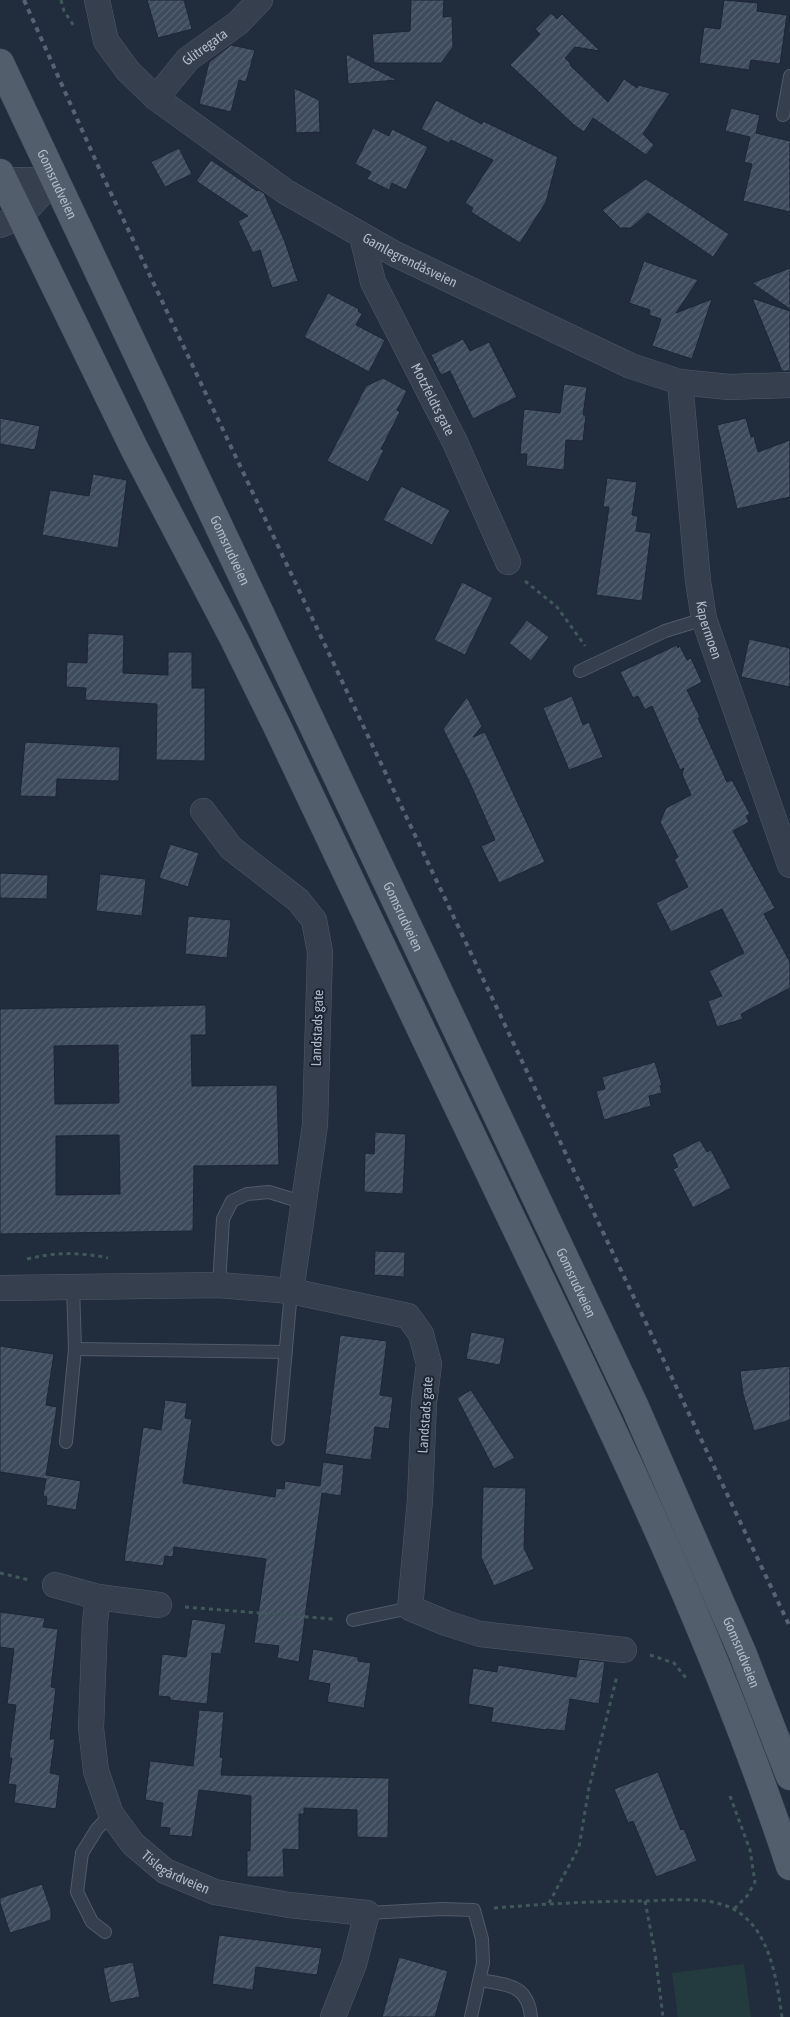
<svg xmlns="http://www.w3.org/2000/svg" width="790" height="2017" font-family="'Asap Condensed',sans-serif">
	<style>
		.pitch { fill: #233b3e }
		.building { fill: url(#building-hatch); stroke: #1d2634; fill-rule: evenodd }
		.lines { fill: none; stroke-linecap: round; stroke-linejoin: round }
		.lane-casing { stroke: #515a68; stroke-width: 14 }
		.street-casing { stroke: #515a68; stroke-width: 26 }
		.primary-casing { stroke: #3f4856; stroke-width: 29 }
		.path { stroke: #41585b; stroke-width: 3; stroke-dasharray: 4 4; stroke-linecap: butt }
		.lane { stroke: #353f4d; stroke-width: 12 }
		.street { stroke: #353f4d; stroke-width: 25 }
		.primary { stroke: #535e6d; stroke-width: 28 }
		.rail { stroke: #576374; stroke-width: 4; stroke-dasharray: 5 5; stroke-linecap: butt }
		.labels { text-anchor: middle; dominant-baseline: central; stroke-width: 4; stroke-linejoin: round; paint-order: stroke }
		.street-label { font-size: 14px; fill: #b1bac8; stroke: #1b2432 }
	</style>
	<defs>
		<pattern id="building-hatch" width="6" height="6" patternUnits="userSpaceOnUse" patternTransform="scale(1.25)"><rect width="6" height="6" fill="#3d4b5c"/><path d="M-1 1l2-2M0 6l6-6M5 7l2-2" fill="none" stroke="#576372"/></pattern>
	</defs>
	<rect width="100%" height="100%" fill="#212d3d"/>
	<path class="pitch" d="M744 1964 751 2017H678L672 1973Z"/>
	<g class="building">
		<path d="M147 0H184L192 29 158 38Z"/>
		<path d="M411 0H444L443 17 452 16 453 47 441 63H374L372 34 410 31Z"/>
		<path d="M724 0 758 3 757 11 787 15 780 64 751 60 749 70 699 63 704 27 720 29Z"/>
		<path d="M551 13 557 19 562 14 600 51 575 47 565 58 571 64 570 65 608 102 624 79 637 88 638 85 670 93 643 134 654 145 646 155 593 118 584 132 574 125 510 65 540 34 535 29Z"/>
		<path d="M231 45 255 50 246 82 239 80 231 112 199 104 209 62Z"/>
		<path d="M346 54 397 80 348 84Z"/>
		<path d="M294 88 319 100 320 132 296 133Z"/>
		<path d="M436 100 482 124 483 121 558 157 546 202 520 243 471 212 473 208 465 203 493 160 451 140 449 143 421 129Z"/>
		<path d="M731 108 760 115 756 133 790 141V212L743 201 752 164 744 162 750 137 725 131Z"/>
		<path d="M373 128 389 136 392 129 428 147 406 190 392 183 389 190 367 179 371 172 355 164Z"/>
		<path d="M179 148 192 174 165 187 151 162Z"/>
		<path d="M211 160 257 191 259 190 264 193 285 242 298 281 272 288 260 250 253 253 238 221 248 216 196 181Z"/>
		<path d="M646 179 729 234 713 257 648 213 631 228H620L602 210Z"/>
		<path d="M644 261 698 280 676 313 712 299 692 359 652 346 661 319 649 315 650 310 629 303Z"/>
		<path d="M790 268V309L752 283Z"/>
		<path d="M328 293 359 309 358 311 362 314 356 325 385 340 369 372 304 337Z"/>
		<path d="M752 298 790 311V371H782Z"/>
		<path d="M463 339 470 351 489 342 517 397 473 419 450 371 441 375 431 355Z"/>
		<path d="M383 378 407 391 397 410 400 412 381 449 384 450 368 482 327 461 366 386Z"/>
		<path d="M564 384 587 387 583 415H586L583 441 566 440 564 470 526 466 527 454H520L524 409 560 413Z"/>
		<path d="M0 418 40 426 35 450 0 444Z"/>
		<path d="M746 418 751 437 754 436 758 452 790 440V497L737 509 717 425Z"/>
		<path d="M93 474 127 480 118 548 42 535 50 490 89 496Z"/>
		<path d="M607 478 637 482 632 515 638 516 636 531 651 533 642 601 596 595 609 507H603Z"/>
		<path d="M401 486 450 510 432 545 383 520Z"/>
		<path d="M462 582 493 598 465 655 434 640Z"/>
		<path d="M527 620 549 637 531 661 509 643Z"/>
		<path d="M88 633 124 635 123 673 168 675V652H192V688H205V761L156 760 157 704 85 700 86 688 66 687 67 662 87 663Z"/>
		<path d="M749 639 790 648V687L741 677Z"/>
		<path d="M677 645 678 648 680 646 687 660 691 658 702 682 687 690 700 717 698 718 727 782 732 780 750 814 746 816 749 822 733 831 775 908 764 914 790 962V988L741 1014 743 1019 717 1027 708 1001 722 996 709 971 744 953 722 909 671 932 656 903 688 887 674 859 678 857 660 822 666 808 691 795 682 774 684 768 680 770 652 706 645 710 638 696 633 698 620 672Z"/>
		<path d="M572 696 583 725 589 722 603 757 569 770 543 708Z"/>
		<path d="M467 697 482 726 473 737 485 732 545 862 499 883 481 846 495 840 469 781 443 729Z"/>
		<path d="M25 742 120 747 119 781 57 779 56 797 20 796Z"/>
		<path d="M170 844 199 853 188 887 159 878Z"/>
		<path d="M0 873 48 875 47 899 0 898Z"/>
		<path d="M100 874 146 879 142 916 96 911Z"/>
		<path d="M188 916 231 920 227 958 185 954Z"/>
		<path d="M206 1005V1035H191L192 1086 277 1085 279 1165 194 1166 193 1231 0 1234V1009ZM118 1045 119 1103 55 1104 54 1046ZM119 1135 120 1194 56 1195V1136Z"/>
		<path d="M655 1062 662 1085 660 1086 662 1093 649 1096 651 1106 604 1120 596 1091 605 1089 602 1077Z"/>
		<path d="M375 1132 406 1134 403 1194 364 1192 365 1153 374 1154Z"/>
		<path d="M700 1140 707 1152 711 1150 731 1188 693 1208 673 1169 678 1167 672 1154Z"/>
		<path d="M375 1251 405 1252 404 1277 374 1275Z"/>
		<path d="M471 1332 505 1338 500 1365 466 1359Z"/>
		<path d="M340 1335 387 1341 380 1395 393 1397 389 1429 375 1427 371 1460 325 1454Z"/>
		<path d="M0 1346 54 1354 46 1405 57 1407 46 1475 81 1481 76 1510 46 1505 47 1497 43 1496 46 1479 0 1472Z"/>
		<path d="M790 1366V1420L754 1431 743 1394 740 1371Z"/>
		<path d="M471 1390 515 1458 494 1469 457 1398Z"/>
		<path d="M165 1400 187 1403 185 1418 192 1419 183 1483 275 1497 276 1488 284 1489 285 1481 320 1486 323 1462 344 1465 341 1496 322 1493 299 1662 277 1658 279 1646 254 1643 266 1559 174 1547 173 1557 165 1556 163 1566 124 1561 143 1427 161 1430Z"/>
		<path d="M483 1487 526 1488 524 1548 534 1569 494 1586 481 1557Z"/>
		<path d="M0 1612 45 1618 43 1627 58 1629 51 1687 56 1688 50 1739H55L50 1773 60 1775 56 1809 14 1803 16 1785 8 1784 12 1758H9L16 1705 7 1704 14 1649 0 1647Z"/>
		<path d="M192 1619 226 1624 221 1654 212 1653 207 1704 170 1700V1697L158 1696 162 1654 186 1657Z"/>
		<path d="M313 1649 358 1657V1661L371 1663 364 1708 327 1702 330 1684 308 1680Z"/>
		<path d="M579 1659 605 1662 599 1704 570 1699 565 1731 546 1729V1730L491 1722 493 1708 468 1704 473 1668 497 1672 498 1665 576 1677Z"/>
		<path d="M199 1710 224 1712 220 1757 223 1758 221 1775 389 1778 388 1838 357 1837V1810L304 1808V1814H299V1850L283 1849 284 1877H247V1851H250L251 1796 199 1790 192 1837 169 1835 170 1828 160 1827 163 1803 145 1800 150 1761 193 1766Z"/>
		<path d="M658 1772 681 1830 684 1829 697 1861 656 1877 633 1821 628 1823 614 1789Z"/>
		<path d="M42 1884 51 1910V1920L10 1933 0 1903V1898Z"/>
		<path d="M219 1935 322 1948 317 1975 256 1967 253 1990 212 1984Z"/>
		<path d="M399 1957 448 1971 435 2017H382Z"/>
		<path d="M133 1962 140 1997 110 2003 103 1968Z"/>
	</g>
	<g class="lines">
		<defs>
			<g id="lane">
				<path d="M783 115 790 76"/>
				<path d="M580 671 665 631 704 619"/>
				<path d="M219 1285 223 1219 232 1201 247 1194 269 1192 305 1203"/>
				<path d="M75 1349 286 1352"/>
				<path d="M278 1439 291 1291"/>
				<path d="M66 1442 75 1349 73 1287"/>
				<path d="M353 1620 410 1608"/>
				<path d="M367 1913 442 1909 474 1910 482 1939 483 1963 471 2017"/>
				<path d="M105 1932 92 1922 77 1892 82 1853 97 1829 111 1814"/>
				<path d="M480 1980C507 1985 528 1984 531 2017"/>
			</g>
			<g id="street">
				<path id="s1" d="M97 0 106 41 128 71 156 98 286 192 395 254 631 366 680 382 729 387 790 385"/>
				<path id="s2" d="M156 98 188 59 238 23 260 0"/>
				<path d="M0 181 4 180H54"/>
				<path d="M0 225 20 217 54 180"/>
				<path id="s3" d="M362 236 373 282 455 442 508 562"/>
				<path id="s4" d="M680 382 698 581 704 619 790 865"/>
				<path d="M203 811 231 848 298 900 314 920 320 952 315 1125 291 1291"/>
				<path d="M0 1288 219 1285 291 1291 408 1316 421 1334 429 1364 424 1403 420 1500 410 1608 446 1623 480 1634 624 1650"/>
				<path d="M55 1585 98 1597 159 1605"/>
				<path id="s5" d="M98 1597 95 1622 91 1728 96 1771 111 1814 133 1844 165 1871 215 1892 289 1905 367 1913 354 1964 333 2017"/>
			</g>
			<g id="primary">
				<path id="s6" d="M0 63 635 1407 742 1652 790 1776"/>
				<path d="M0 173 135 450 234 639 276 724C363 909 451 1092 539 1276 632 1468 723 1663 790 1866"/>
			</g>
		</defs>
		<use href="#lane" class="lane-casing"/>
		<use href="#street" class="street-casing"/>
		<use href="#primary" class="primary-casing"/>
		<g class="path">
			<path d="M61 0 64 11 74 26"/>
			<path d="M525 581 557 607 585 646"/>
			<path d="M27 1259C55 1252 80 1252 108 1258"/>
			<path d="M0 1573 29 1580"/>
			<path d="M185 1607 333 1619"/>
			<path d="M650 1655 674 1663 686 1678"/>
			<path d="M730 1796 750 1850 755 1882 747 1896 734 1909"/>
			<path d="M645 1901 655 1953 663 2017"/>
			<path d="M549 1903 579 1847 589 1788 617 1676"/>
			<path d="M494 1908C544 1904 594 1901 645 1901 674 1900 717 1895 741 1914 771 1936 777 1982 782 2017"/>
		</g>
		<use href="#lane" class="lane"/>
		<use href="#street" class="street"/>
		<use href="#primary" class="primary"/>
		<path class="rail" d="M24 0 99 168 790 1627"/>
	</g>
	<g class="labels">
		<g class="street-label">
			<text stroke="none"><textPath href="#s2" startOffset="71">Glitregata</textPath></text>
			<text stroke="none"><textPath href="#s6" startOffset="134">Gomsrudveien</textPath></text>
			<text stroke="none"><textPath href="#s1" startOffset="420">Gamlegrendåsveien</textPath></text>
			<text stroke="none"><textPath href="#s3" startOffset="179">Motzfeldts gate</textPath></text>
			<text stroke="none"><textPath href="#s6" startOffset="539">Gomsrudveien</textPath></text>
			<text stroke="none"><textPath href="#s4" startOffset="250">Kapermoen</textPath></text>
			<text stroke="none"><textPath href="#s6" startOffset="944">Gomsrudveien</textPath></text>
			<text transform="translate(317 1028) rotate(-88)">Landstads gate</text>
			<text stroke="none"><textPath href="#s6" startOffset="1349">Gomsrudveien</textPath></text>
			<text transform="translate(425 1415) rotate(-86)">Landstads gate</text>
			<text stroke="none"><textPath href="#s6" startOffset="1754">Gomsrudveien</textPath></text>
			<text stroke="none"><textPath href="#s5" startOffset="309">Tislegårdveien</textPath></text>
		</g>
	</g>
</svg>
